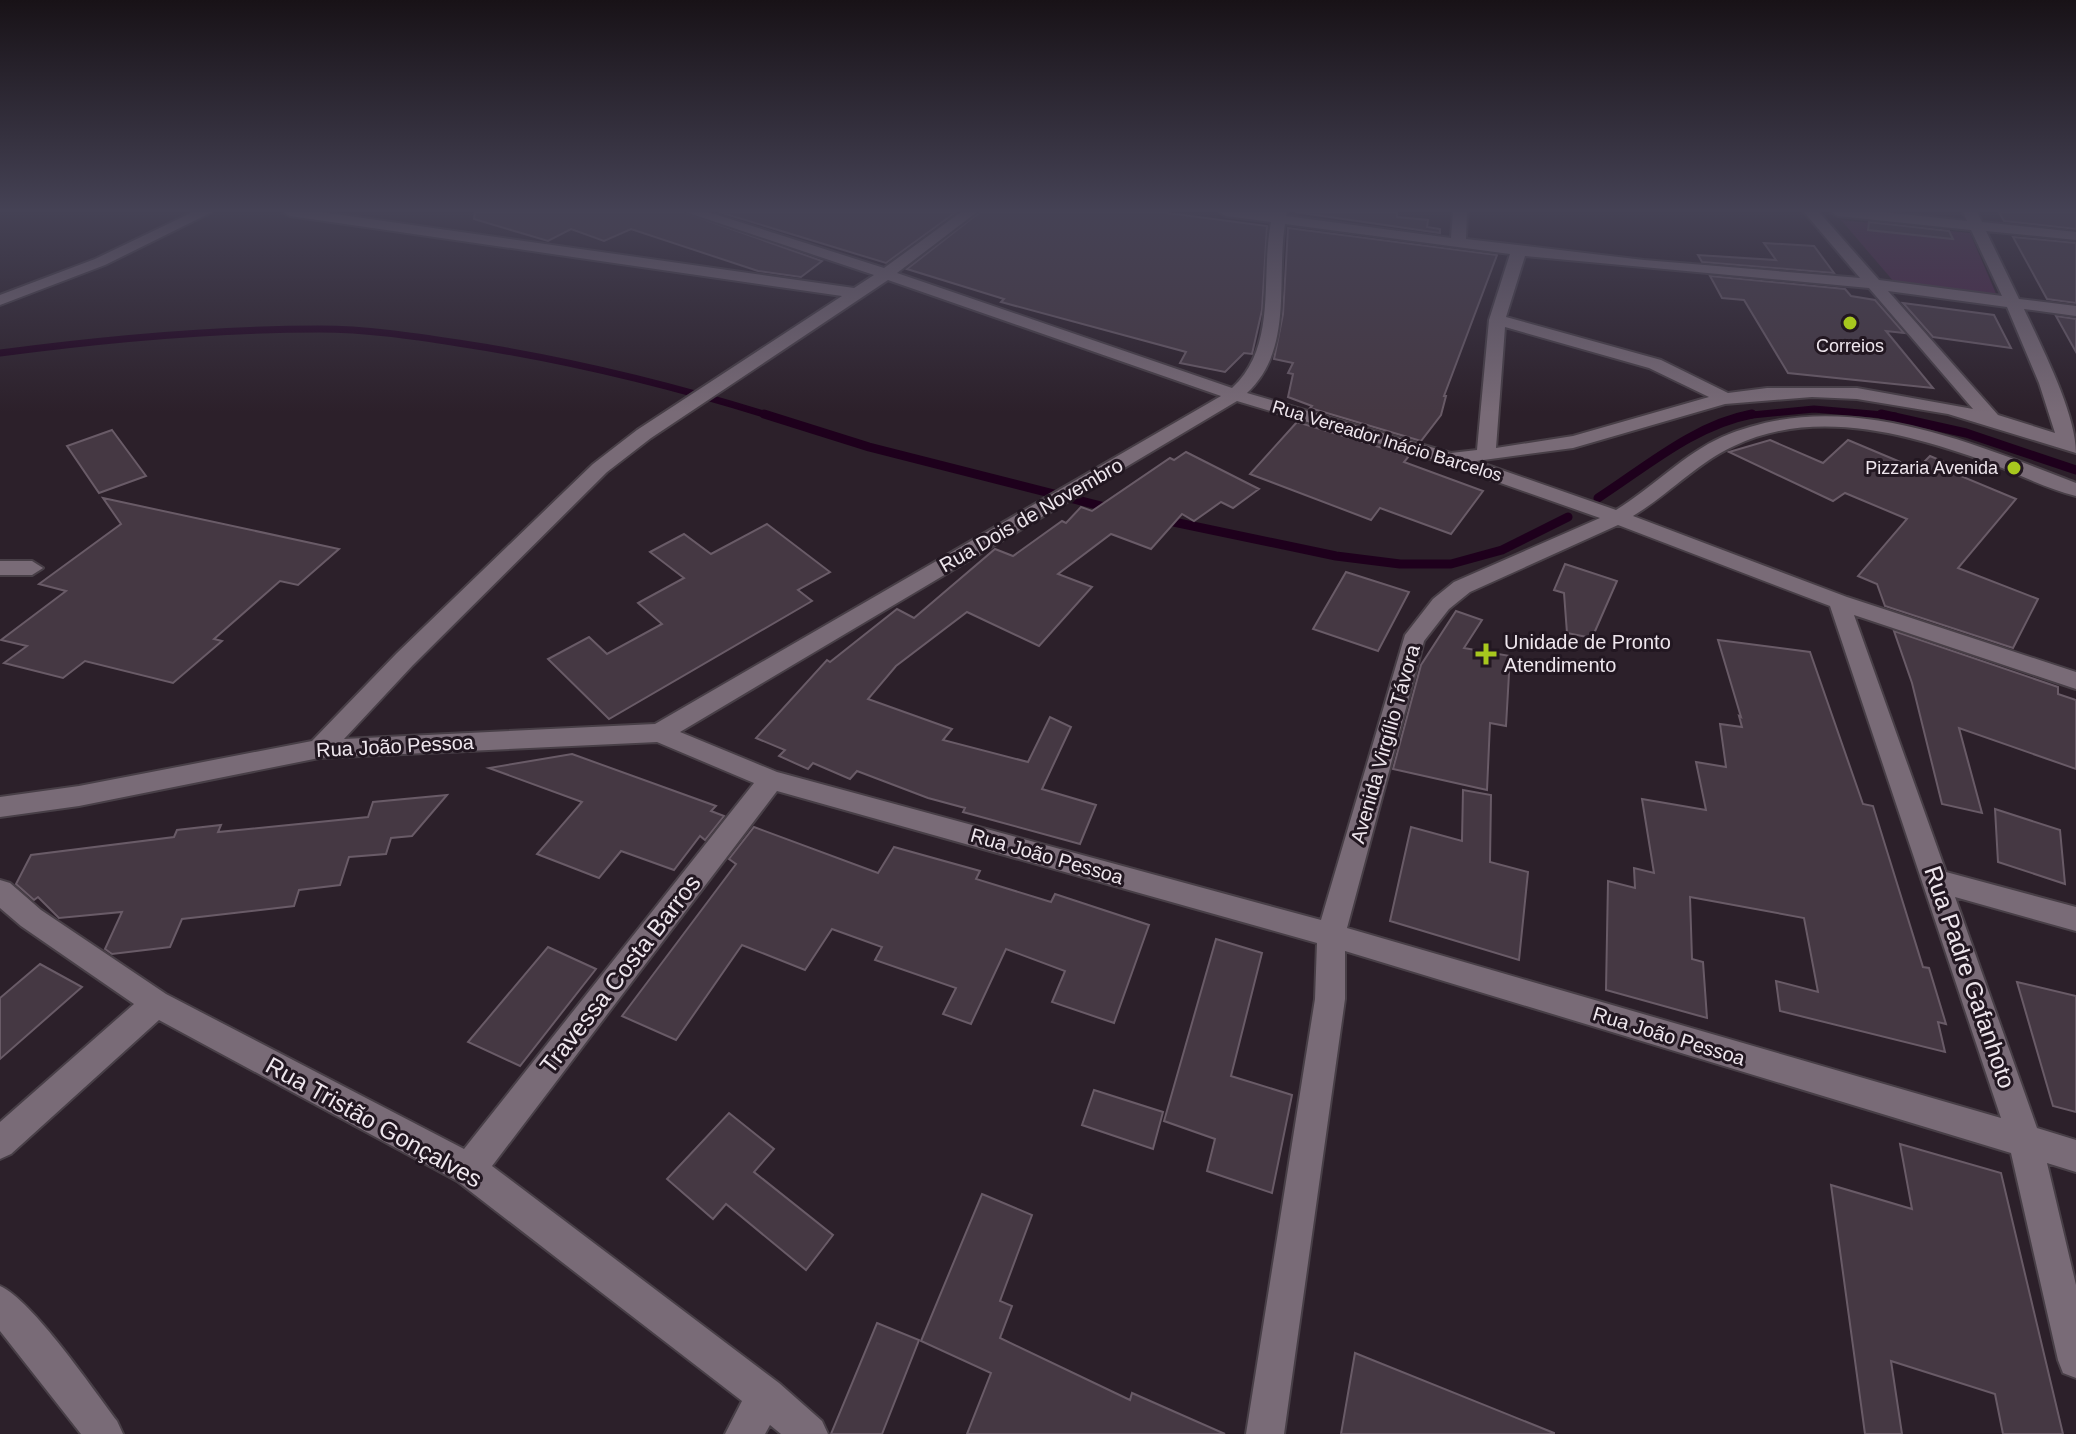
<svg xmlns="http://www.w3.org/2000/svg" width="2076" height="1434" font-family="Arial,sans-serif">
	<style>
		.green { fill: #4c2448 }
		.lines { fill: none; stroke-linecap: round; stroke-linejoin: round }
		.stream-far1 { stroke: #1e001c; stroke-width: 7 }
		.stream { stroke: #1e001c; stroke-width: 9 }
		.building { fill: #453843; stroke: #695b67; stroke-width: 2 }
		.minor-casing { stroke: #483f47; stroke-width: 4 }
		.minor { fill: #796b77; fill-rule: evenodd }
		.poi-dot { fill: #a7c71e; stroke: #221721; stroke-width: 3 }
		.labels { text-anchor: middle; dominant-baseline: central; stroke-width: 6; stroke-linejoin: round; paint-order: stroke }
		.far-poi-label { font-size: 18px; fill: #eee6ed; stroke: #221721 }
		.far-street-label { font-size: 18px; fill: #eee6ed; stroke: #221721 }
		.street-label { font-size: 20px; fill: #eee6ed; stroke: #221721 }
		.poi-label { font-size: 20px; fill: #eee6ed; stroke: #221721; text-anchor: start }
		.near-street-label { font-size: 24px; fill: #eee6ed; stroke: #221721 }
	</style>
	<rect width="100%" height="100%" fill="#2c202a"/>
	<path class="green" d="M1841 220 1970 233 1997 296 1895 283Z"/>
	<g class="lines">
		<g class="stream-far1">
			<path d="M0 353C106 339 213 329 320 329 366 329 413 336 458 343 564 359 668 384 770 416"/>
			<path d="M1742 416 1814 409 1895 416"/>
		</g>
		<g class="stream">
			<path d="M764 414 869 447 1113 509"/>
			<path d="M1881 414 1966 433 2076 470"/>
			<path d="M1598 498C1646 467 1694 425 1752 414"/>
			<path d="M1164 520 1336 556 1400 564H1451L1502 550 1568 517"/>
		</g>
	</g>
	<g class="building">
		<path d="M475 212H683L822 261 801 277 758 271 631 229 604 241 571 229 548 241 474 219Z"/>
		<path d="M719 212H956L886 263Z"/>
		<path d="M980 212H1160L1267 226 1262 310 1252 354 1244 353 1225 372 1180 363 1186 352 1001 302 1004 299 907 269Z"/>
		<path d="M1295 212H1397V217L1428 220 1427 227 1440 229V233Z"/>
		<path d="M1999 212H2076V229L2004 221Z"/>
		<path d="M1869 222 1949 231 1953 239 1868 230Z"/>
		<path d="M1288 228 1497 255 1444 396H1446L1441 415 1421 441 1310 408 1312 406 1288 397 1293 374 1288 373 1293 363 1274 359 1283 314Z"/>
		<path d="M2013 237 2076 243V303L2047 299Z"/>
		<path d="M1764 243 1814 246 1834 273 1702 262 1698 255 1776 260Z"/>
		<path d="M1710 276 1845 289 1851 296 1875 300 1904 333 1886 331 1933 388 1788 373 1744 300 1722 298Z"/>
		<path d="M1903 303 1994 315 2011 348 1933 337Z"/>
		<path d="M2056 316 2076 319V352Z"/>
		<path d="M1297 422 1409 456 1404 462 1483 491 1451 534 1380 508 1371 520 1250 474Z"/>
		<path d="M112 430 146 476 99 493 67 446Z"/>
		<path d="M1770 440 1823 463 1848 440 1917 469 1930 456 1956 467 1951 472 2016 499 1958 568 2038 599 2013 648 1885 606 1877 584 1858 576 1907 519 1845 493 1833 501 1729 452Z"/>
		<path d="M1186 452 1259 489 1233 508 1221 502 1194 521 1182 514 1151 549 1111 534 1058 574 1092 587 1039 646 967 612 896 666 868 699 952 729 943 740 1028 762 1050 717 1071 727 1042 789 1096 805 1080 844 963 812 965 808 928 798 857 771 850 779 813 763 808 769 779 756 785 750 756 738 827 660 830 662 897 609 914 618 995 549 1013 556 1062 521 1066 523 1081 507 1092 511 1170 458 1174 460Z"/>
		<path d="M103 498 339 549 298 585 280 581 214 639 222 641 173 683 85 661 63 678 4 663 27 646 1 640 66 591 39 584 121 524Z"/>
		<path d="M767 524 830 572 798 590 812 601 609 719 548 659 589 637 607 654 662 624 638 603 684 578 650 552 684 534 711 554Z"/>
		<path d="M1565 564 1617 581 1592 638 1567 633 1564 593 1554 590Z"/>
		<path d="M1346 572 1409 592 1378 651 1313 629Z"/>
		<path d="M1456 611 1482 620 1464 648 1510 656 1506 726 1490 723 1487 790 1393 769 1421 665Z"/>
		<path d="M1894 631 2058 687V694L2076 700V769L1959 728 1982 813 1942 804 1912 683Z"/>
		<path d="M1718 640 1810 652 1863 804 1873 806 1923 967 1929 968 1946 1024 1938 1022 1945 1052 1780 1011 1776 981 1818 992 1804 918 1690 897 1692 959 1703 962 1707 1018 1606 990 1608 881 1635 888 1634 868 1654 873 1642 799 1706 810 1696 762 1726 767 1720 724 1742 727 1739 716 1741 717Z"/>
		<path d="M572 754 716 806 711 811 724 816 705 840 700 836 674 870 621 851 599 878 537 854 582 802 489 768Z"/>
		<path d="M1463 790 1491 795 1490 862 1528 872 1519 960 1390 921 1411 827 1462 841Z"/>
		<path d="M447 795 412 836 391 838 386 854 349 857 340 885 299 890 294 906 182 919 170 947 112 954 105 949 122 912 59 918 38 897 34 900 16 884 31 855 174 837 177 830 221 825 218 832 368 817 373 802Z"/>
		<path d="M1995 809 2060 830 2065 884 1998 862Z"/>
		<path d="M754 827 878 873 894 847 980 871 976 879 1051 902 1055 894 1149 925 1114 1023 1052 1002 1065 971 1006 949 971 1024 943 1014 956 988 875 960 882 947 832 929 805 970 742 945 676 1040 622 1016 736 864 729 859Z"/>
		<path d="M1216 939 1262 953 1231 1076 1292 1095 1272 1193 1207 1171 1215 1139 1164 1121Z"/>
		<path d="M548 947 596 969 520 1066 468 1042Z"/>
		<path d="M40 964 82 987 0 1059V998Z"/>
		<path d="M2017 982 2076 996V1112L2053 1106Z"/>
		<path d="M1094 1090 1163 1112 1153 1149 1082 1125Z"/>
		<path d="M729 1113 774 1149 754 1172 833 1235 806 1270 726 1204 713 1219 667 1179Z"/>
		<path d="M1900 1144 2001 1173 2063 1434H2003L1995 1394 1891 1361 1902 1434H1865L1831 1185 1912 1209Z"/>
		<path d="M982 1194 1032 1215 1000 1301 1012 1306 1000 1338 1130 1400 1132 1393 1225 1434H967L991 1373 921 1341Z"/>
		<path d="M877 1323 919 1340 882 1434H831Z"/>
		<path d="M1355 1353 1554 1433V1434H1341Z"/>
	</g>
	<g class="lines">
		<defs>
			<g id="minor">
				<path d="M193 212H212L105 265 0 305V295L95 259Z"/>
				<path d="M283 212H321L854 288 874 275 686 212H708L884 268 961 212H977L897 273 1232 388C1278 346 1260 278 1271 222L1226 216 1219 212H1287L1286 216 1451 238 1453 212H1467L1466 239 1644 260 1860 278 1804 212H1819L1879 280 2002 296 1971 230 1838 216 1831 212H1883L1967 221 1963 212H1977L1982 222 2076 232V240L1986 231 2019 299 2076 306V316L2024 309C2041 346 2076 413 2076 453L1948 414 1857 399 1812 397 1725 404 1573 448 1476 461 1616 510C1652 488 1684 454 1722 437 1839 386 1965 440 2076 483V496C2047 489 2018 474 1990 463 1910 434 1815 407 1734 446 1697 463 1668 495 1633 516L1847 597 2076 672V689L1854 615 1946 872 2076 907V931L1955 897 2037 1128 2076 1140V1172L2047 1163 2076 1285V1378L2063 1373 2058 1360 2011 1153 1345 951V999L1284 1434H1246L1315 999 1317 943 777 791 492 1166 779 1383 822 1421 828 1434H781L770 1425 765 1434H725L742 1401 457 1181 159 1020 11 1154 0 1159V1122L134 1004 21 926 0 908V880L10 883 41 910 166 994 464 1149 754 783 657 742 319 758 79 806 0 817V797L79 786 312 741 397 653 593 464 637 430 842 296 290 216ZM1285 224 1510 254 1489 320 1477 450 1451 453 1247 393C1294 349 1276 281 1285 224ZM1525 256 1869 288 1973 409 1857 388H1767L1728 393 1661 360 1506 317ZM888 280 1221 396 655 724 344 739 413 665 607 472 651 438ZM1888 291 2007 307 2039 383 2055 433 1998 415ZM1505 327 1649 368 1709 397 1573 436 1496 448ZM1237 401 1441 462 1600 518 1454 582 1433 599 1405 635 1321 920 777 772 680 732ZM1618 525 1830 606 2001 1118 1347 928 1424 641 1449 609 1470 592Z"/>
				<path d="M0 561H32L43 568 32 575H0Z"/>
				<path d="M0 1286C32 1300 93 1389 117 1421L123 1434H81L0 1331Z"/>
			</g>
		</defs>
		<use href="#minor" class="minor-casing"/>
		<use href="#minor" class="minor"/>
	</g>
	<linearGradient id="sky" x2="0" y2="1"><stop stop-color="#181217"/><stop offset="0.51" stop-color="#454255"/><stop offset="1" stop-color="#454255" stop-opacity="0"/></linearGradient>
	<rect width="2076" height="413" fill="url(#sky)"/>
	<g class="poi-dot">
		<circle cx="1850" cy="323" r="8"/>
		<circle cx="2014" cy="468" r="8"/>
		<path d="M1482 642h8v8h8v8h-8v8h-8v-8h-8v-8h8z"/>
	</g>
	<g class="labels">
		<g class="far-poi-label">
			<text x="1850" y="346">Correios</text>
			<text x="1998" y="468" text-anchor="end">Pizzaria Avenida</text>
		</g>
		<g class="far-street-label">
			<text transform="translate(1387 441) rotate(17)">Rua Vereador Inácio Barcelos</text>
		</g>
		<g class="street-label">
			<text transform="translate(1031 515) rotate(-30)">Rua Dois de Novembro</text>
			<text transform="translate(1385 744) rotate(-74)">Avenida Virgílio Távora</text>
			<text transform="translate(395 746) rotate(-3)">Rua João Pessoa</text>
			<text transform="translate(1047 856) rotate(16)">Rua João Pessoa</text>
			<text transform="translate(1669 1036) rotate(17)">Rua João Pessoa</text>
		</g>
		<g class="poi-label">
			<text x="1504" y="642">Unidade de Pronto<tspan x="1504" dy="23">Atendimento</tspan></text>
		</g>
		<g class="near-street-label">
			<text transform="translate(620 974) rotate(-52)">Travessa Costa Barros</text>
			<text transform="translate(1970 977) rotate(71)">Rua Padre Gafanhoto</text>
			<text transform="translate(374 1122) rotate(29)">Rua Tristão Gonçalves</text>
		</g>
	</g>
</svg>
